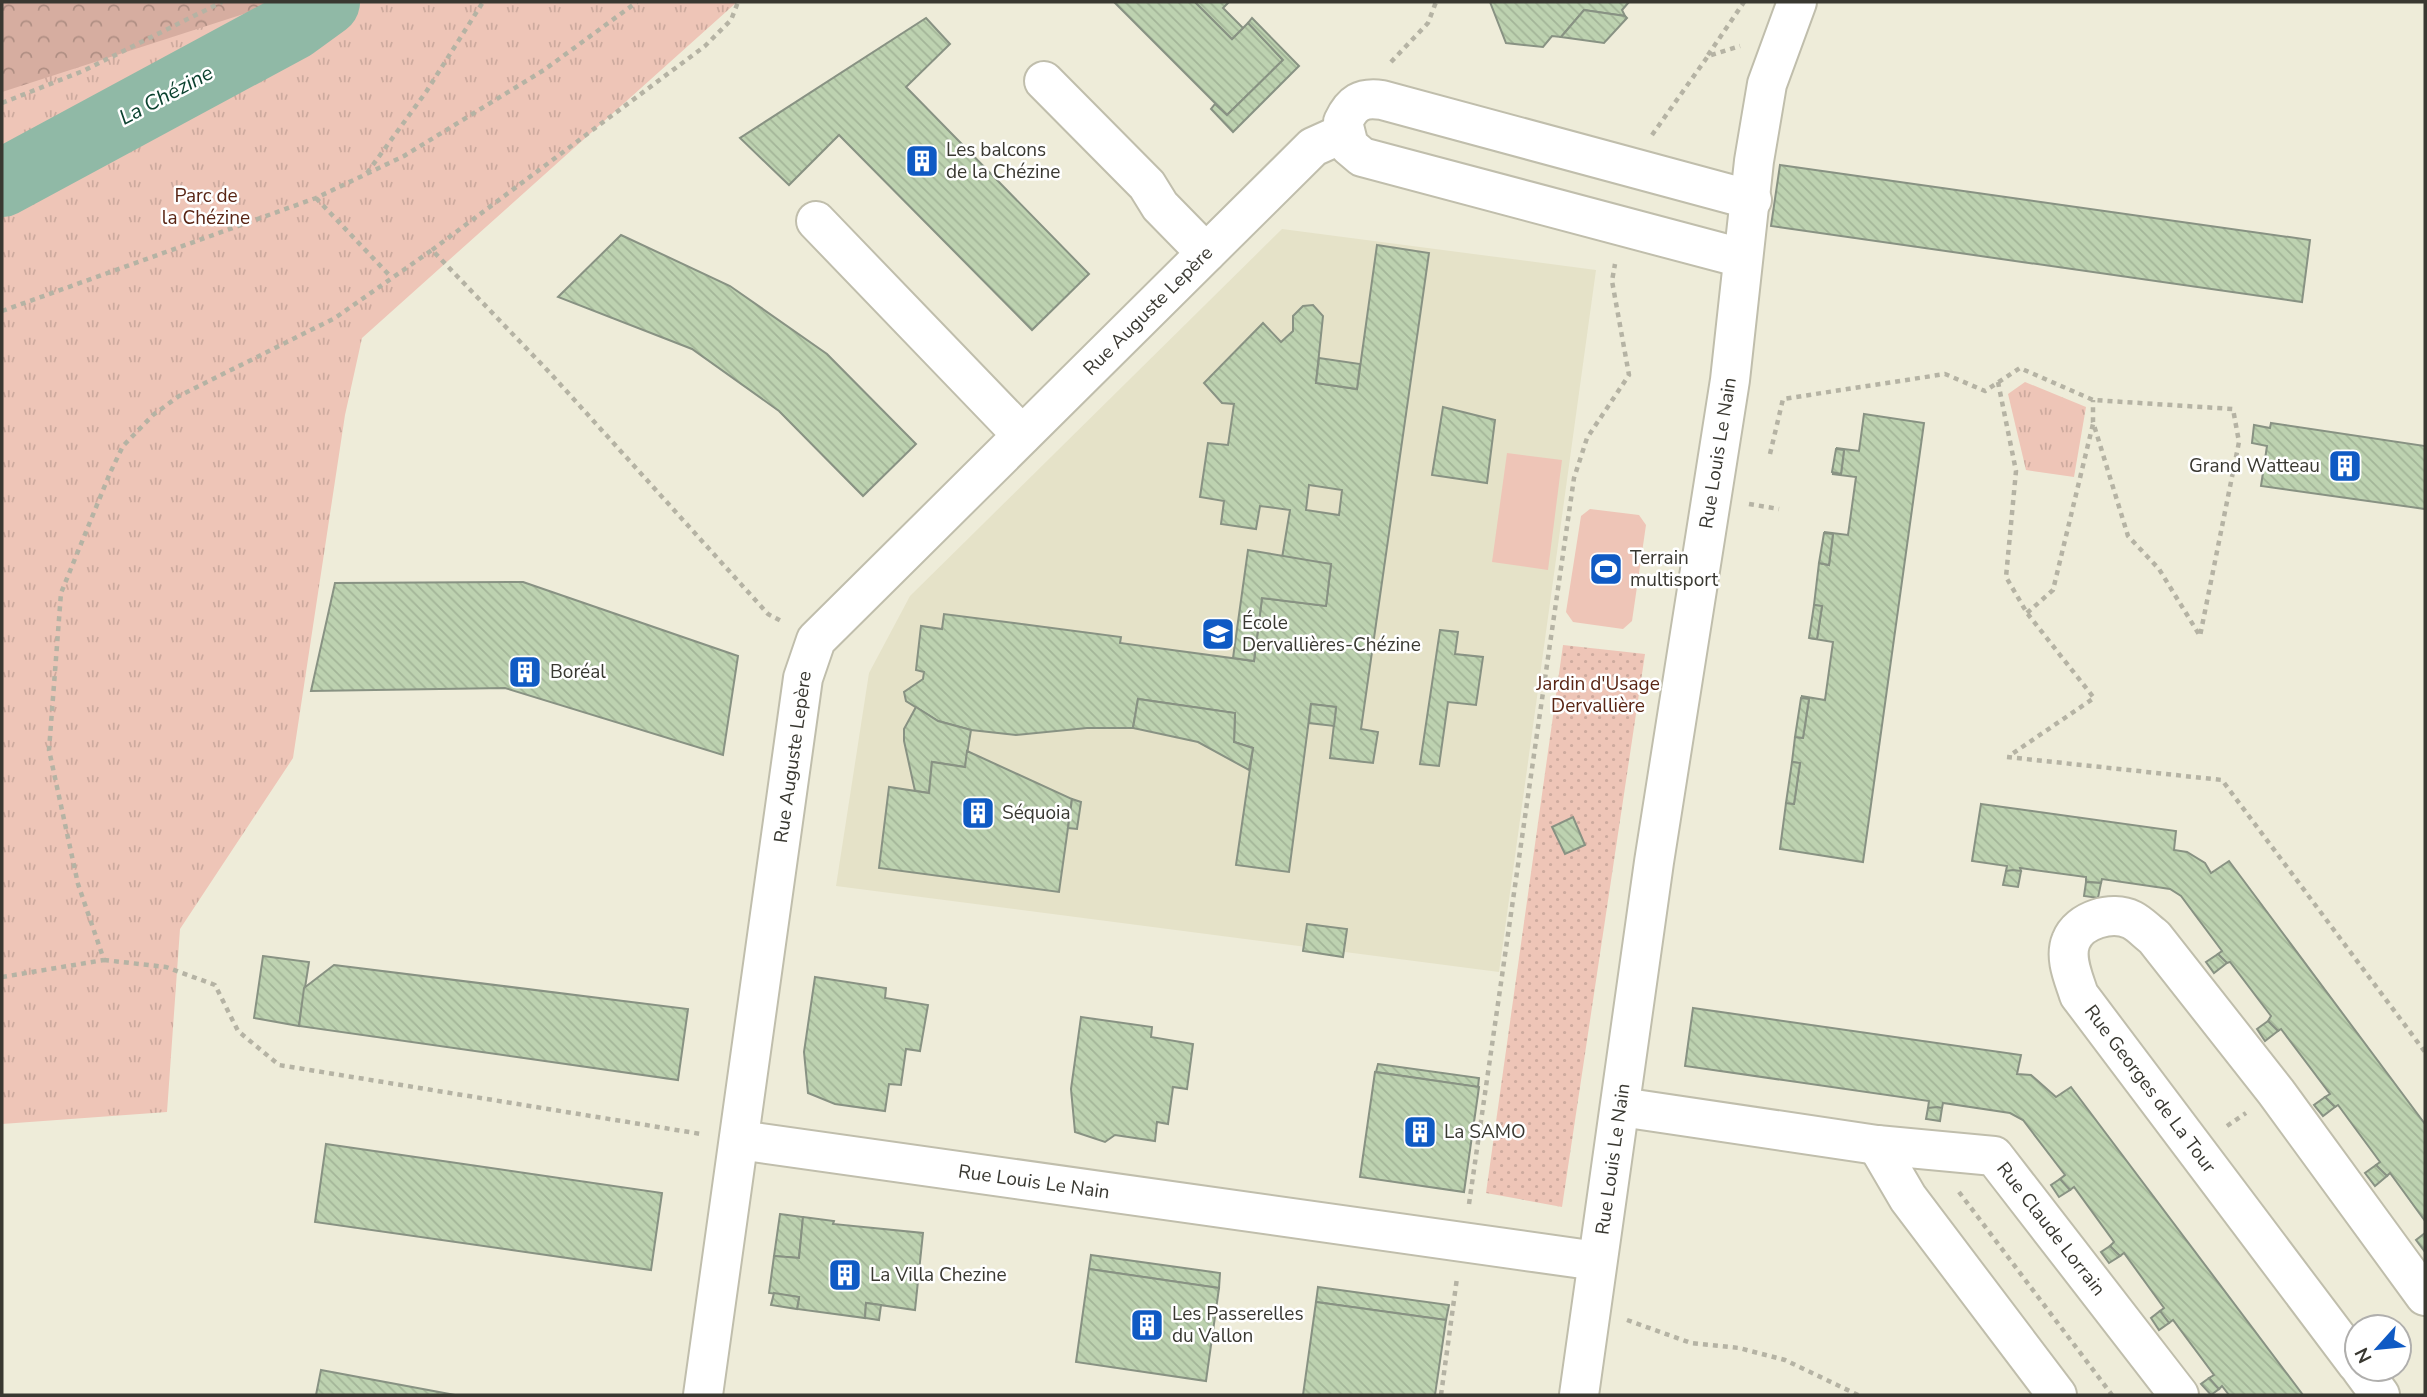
<svg xmlns="http://www.w3.org/2000/svg" width="2427" height="1397" font-family="'Nunito Sans',sans-serif">
	<style>
		.built { fill: #e5e2c8 }
		.grass { fill: url(#grass-tufts) }
		.forest { fill: url(#forest-crowns) }
		.garden { fill: url(#garden-dots) }
		.pitch { fill: #eec5b7 }
		.lines { fill: none; stroke-linecap: round; stroke-linejoin: round }
		.river { stroke: #90b9a6; stroke-width: 68 }
		.building { fill: url(#building-back-hatch); stroke: #889283; stroke-width: 2; fill-rule: evenodd }
		.minor-casing { stroke: #c0beac; stroke-width: 42 }
		.path { stroke: #b5b3a4; stroke-width: 4.5; stroke-dasharray: 5 5; stroke-linecap: butt }
		.minor { stroke: #fff; stroke-width: 38 }
		.labels { text-anchor: middle; dominant-baseline: central; stroke-width: 5; stroke-linejoin: round; paint-order: stroke }
		.poi-label { font-size: 19px; fill: #393831; stroke: #fff; text-anchor: start }
		.park-label { font-size: 19px; fill: #592514; stroke: #fff }
		.street-label { font-size: 19px; fill: #393831; stroke: #fff }
		.water-label { font-size: 21px; font-style: italic; fill: #0b422f; stroke: #fff }
	</style>
	<defs>
		<pattern id="grass-tufts" width="24" height="20" patternUnits="userSpaceOnUse" patternTransform="scale(1.75)"><rect width="24" height="20" fill="#eec5b7"/><path d="M3 7l-1-3M5 7V3M7 7l1-3M15 17l-1-3M17 17v-4M19 17l1-3" fill="none" stroke="#cdaa9e"/></pattern>
		<pattern id="forest-crowns" width="20" height="18" patternUnits="userSpaceOnUse" patternTransform="scale(1.75)"><rect width="20" height="18" fill="#d6ada0"/><path d="M2 6a3 3 0 1 1 6 0M12 15a3 3 0 1 1 6 0" fill="none" stroke="#af8e83"/></pattern>
		<pattern id="garden-dots" width="8" height="8" patternUnits="userSpaceOnUse" patternTransform="scale(1.75)"><rect width="8" height="8" fill="#eec5b7"/><path d="M2 2h.1M6 6h.1" fill="none" stroke="#cdaa9e" stroke-width="1.8" stroke-linecap="round"/></pattern>
		<pattern id="building-back-hatch" width="6" height="6" patternUnits="userSpaceOnUse" patternTransform="scale(1.75)"><rect width="6" height="6" fill="#bdd2b0"/><path d="M-1 5l2 2M0 0l6 6M5-1l2 2" fill="none" stroke="#a3b598"/></pattern>
	</defs>
	<rect width="100%" height="100%" fill="#eeecd9"/>
	<path class="built" d="M1282 229 1596 270 1499 972 836 886 869 673 910 596Z"/>
	<g class="grass">
		<path d="M2 2H737L362 338 345 415 293 758 180 929 167 1112 2 1124Z"/>
		<path d="M2025 382 2086 407 2074 477 2026 470 2008 394Z"/>
	</g>
	<path class="forest" d="M2 2H281L2 92Z"/>
	<path class="garden" d="M1563 645 1645 654 1562 1207 1486 1193Z"/>
	<g class="pitch">
		<path d="M1507 453 1562 460 1548 570 1492 562Z"/>
		<path d="M1590 509 1639 515 1646 525 1632 621 1623 629 1573 622 1566 612 1581 516Z"/>
	</g>
	<g class="lines">
		<path class="river" d="M2 183 293 26 326 2"/>
	</g>
	<g class="building">
		<path d="M1114 2H1195L1232 39 1248 23 1283 60 1227 115Z"/>
		<path d="M1195 2H1229L1223 8 1243 28 1232 39Z"/>
		<path d="M1490 2H1629L1622 10 1625 16 1584 10 1561 37 1552 36 1543 47 1506 43Z"/>
		<path d="M1584 10 1625 16 1627 18 1604 43 1561 37Z"/>
		<path d="M926 18 950 44 906 87 1089 274 1032 330 839 135 789 185 740 138Z"/>
		<path d="M1252 18 1299 66 1233 132 1211 109 1215 104 1227 115 1283 60 1248 23Z"/>
		<path d="M1780 165 2310 240 2302 302 1771 226Z"/>
		<path d="M621 235 730 286 827 354 916 444 863 496 779 411 692 349 558 297Z"/>
		<path d="M1377 245 1429 253 1361 729 1378 732 1373 763 1330 758 1336 707 1311 704 1289 872 1236 865 1253 748 1234 742 1235 713 1138 699 1133 728H1087L1016 735 971 730 938 721 906 701 904 692 923 679 924 672 916 670 921 626 942 629 944 614 1121 637 1120 643 1254 661 1262 598 1326 606 1331 564 1282 558 1290 510 1260 506 1256 529 1221 524 1224 501 1200 497 1208 443 1228 445 1234 404 1222 403 1204 383 1263 323 1281 342 1293 331V316L1303 306 1313 305 1323 316 1316 383 1357 389ZM1309 485 1342 490 1339 515 1306 510Z"/>
		<path d="M1319 358 1360 364 1357 389 1316 383Z"/>
		<path d="M1443 407 1495 420 1487 483 1432 475Z"/>
		<path d="M1864 414 1924 423 1863 862 1780 849 1786 803 1794 804 1800 763 1792 762 1795 737 1803 738 1809 699 1801 696 1825 700 1833 642 1809 638 1817 639 1822 606 1814 605 1819 563 1829 565 1833 534 1824 532 1848 535 1856 477 1832 474H1841L1844 450 1836 448 1859 451Z"/>
		<path d="M2271 423 2425 446V509L2261 486 2267 446 2252 443 2254 425 2270 428Z"/>
		<path d="M1836 449 1844 450 1841 474 1832 472Z"/>
		<path d="M1824 533 1833 534 1829 565 1819 563Z"/>
		<path d="M1248 550 1331 564 1326 606 1262 598 1254 661 1233 658Z"/>
		<path d="M523 582 738 656 723 755 505 688 311 691 335 583Z"/>
		<path d="M1814 605 1822 606 1817 639 1809 638Z"/>
		<path d="M1440 630 1458 632 1455 654 1483 657 1476 705 1448 702 1439 766 1420 764Z"/>
		<path d="M1801 698 1809 699 1803 738 1795 737Z"/>
		<path d="M1138 699 1235 713 1234 742 1253 748 1249 770 1198 742 1133 728Z"/>
		<path d="M1311 704 1336 707 1334 726 1309 723Z"/>
		<path d="M916 707 938 721 971 730 965 767 932 762 929 793 915 791 904 741V729Z"/>
		<path d="M967 751 1072 799 1059 892 879 868 889 787 929 793 932 762 965 767Z"/>
		<path d="M1792 762 1800 763 1794 804 1786 803Z"/>
		<path d="M1072 799 1081 802 1077 829 1068 828Z"/>
		<path d="M1981 804 2176 831 2174 850 2187 852 2205 863 2211 873 2229 861 2425 1124V1221L2390 1173 2387 1176 2379 1170 2376 1165 2380 1162 2338 1105 2335 1107 2328 1101 2325 1097 2330 1094 2281 1029 2278 1031 2271 1025 2268 1021 2271 1016 2230 962 2227 963 2221 958 2218 954 2222 951 2181 896 2170 889 2102 879 2101 883 2086 882V877L2020 868 2021 871 2011 872 2006 871 2007 866 1972 861Z"/>
		<path d="M1573 817 1585 845 1565 854 1552 827Z"/>
		<path d="M2013 870 2021 871 2018 887 2003 885 2006 871Z"/>
		<path d="M2086 882 2101 883 2098 898 2084 896Z"/>
		<path d="M1307 924 1347 929 1343 957 1303 951Z"/>
		<path d="M2218 954 2227 963 2214 973 2206 962Z"/>
		<path d="M263 956 309 962 299 1026 254 1018Z"/>
		<path d="M334 965 688 1009 678 1080 299 1026 304 988Z"/>
		<path d="M815 977 886 988 885 998 928 1005 920 1051 906 1049 901 1085 889 1084 885 1111 835 1104 808 1093 804 1052Z"/>
		<path d="M1693 1008 2021 1055 2017 1074 2031 1075 2056 1097 2071 1087 2303 1395H2229L2222 1386 2219 1389 2212 1382 2209 1378 2214 1375 2173 1320 2169 1323 2163 1316 2160 1311 2164 1308 2124 1253 2120 1256 2112 1249 2110 1246 2114 1242 2074 1187 2070 1190 2063 1183 2060 1179 2065 1175 2023 1120 2010 1113 1943 1103 1942 1108 1934 1109 1928 1108 1929 1101 1685 1066Z"/>
		<path d="M1081 1017 1152 1027 1151 1037 1193 1044 1187 1089 1173 1087 1168 1124 1157 1122 1155 1141 1115 1135 1105 1142 1075 1132 1071 1089Z"/>
		<path d="M2268 1021 2278 1031 2265 1041 2257 1029Z"/>
		<path d="M1378 1064 1479 1078 1478 1087 1376 1072Z"/>
		<path d="M1375 1072 1479 1087 1464 1192 1360 1177Z"/>
		<path d="M2325 1097 2335 1107 2323 1116 2314 1105Z"/>
		<path d="M1937 1107 1942 1108 1940 1121 1926 1119 1928 1108Z"/>
		<path d="M326 1144 662 1193 651 1270 315 1222Z"/>
		<path d="M2376 1165 2387 1176 2375 1186 2365 1173Z"/>
		<path d="M2060 1179 2070 1190 2059 1197 2051 1185Z"/>
		<path d="M780 1214 803 1217 799 1258 774 1256Z"/>
		<path d="M803 1217 834 1221 833 1224 923 1233 915 1310 866 1303 865 1318 797 1309 799 1297 769 1293 774 1256 799 1258Z"/>
		<path d="M2425 1233V1252L2416 1240Z"/>
		<path d="M2110 1246 2120 1256 2109 1263 2101 1252Z"/>
		<path d="M1091 1255 1220 1273 1219 1288 1089 1269Z"/>
		<path d="M1089 1269 1219 1288 1206 1381 1076 1362Z"/>
		<path d="M1318 1287 1449 1305 1446 1320 1316 1302Z"/>
		<path d="M774 1293 799 1297 797 1309 771 1305Z"/>
		<path d="M1316 1302 1446 1320 1435 1395H1303Z"/>
		<path d="M866 1303 881 1305 879 1320 865 1318Z"/>
		<path d="M2160 1311 2169 1323 2159 1330 2151 1318Z"/>
		<path d="M321 1370 455 1395H316Z"/>
		<path d="M2209 1378 2219 1389 2211 1395 2201 1384Z"/>
	</g>
	<g class="lines">
		<defs>
			<g id="minor">
				<path d="M1044 81 1147 185 1160 206 1206 253"/>
				<path d="M816 221 1022 435"/>
				<path d="M1742 258 1362 157 1349 146 1343 122C1352 103 1361 97 1382 100L1752 200"/>
				<path d="M1621 1107 1877 1145 1994 1156 2179 1395"/>
				<path d="M739 1140 1597 1261"/>
				<path d="M1877 1145 1908 1198 2057 1395"/>
				<path d="M2357 1364 2079 995C2074 979 2064 958 2071 941 2079 920 2112 910 2132 920 2140 924 2147 932 2154 937L2276 1092 2425 1296"/>
				<path d="M2361 1369 2380 1395"/>
				<path d="M703 1395 803 678 816 640 1313 147 1344 133"/>
				<path d="M1579 1395 1654 862 1730 380 1754 161 1767 84 1797 2"/>
			</g>
		</defs>
		<use href="#minor" class="minor-casing"/>
		<g class="path">
			<path d="M1708 55 1744 2"/>
			<path d="M1391 62 1428 23 1436 2"/>
			<path d="M2 103 83 71 222 2"/>
			<path d="M1652 135 1708 56 1740 46"/>
			<path d="M367 173 426 92 483 2"/>
			<path d="M316 198 391 277"/>
			<path d="M432 250 705 46 731 20 738 2"/>
			<path d="M2 311 316 198 404 156 544 70 637 2"/>
			<path d="M1998 382 2016 471 2006 577 2027 613 2094 698 2009 756"/>
			<path d="M1770 454 1783 399 1945 374 1985 391 2020 368 2093 400 2233 409 2239 442 2200 636 2159 569 2128 536 2093 422V400"/>
			<path d="M1749 504 1779 509"/>
			<path d="M2027 613 2053 590 2093 424"/>
			<path d="M2007 757 2222 780 2425 1052"/>
			<path d="M104 960 166 967 215 985 238 1031 279 1065 701 1134"/>
			<path d="M2 977 104 960 78 884 49 750 61 593 110 473 123 446 153 415 179 396 335 318 432 250 551 374 768 614 783 622"/>
			<path d="M2227 1126 2246 1113"/>
			<path d="M1959 1192 2112 1395"/>
			<path d="M1469 1204 1574 478 1587 438 1629 375 1612 281 1615 264"/>
			<path d="M1627 1320 1691 1343 1739 1348 1785 1360 1858 1395"/>
			<path d="M1441 1395 1457 1278"/>
		</g>
		<use href="#minor" class="minor"/>
	</g>
	<defs>
		<symbol id="building-square" viewBox="-11 -11 22 22"><rect x="-9" y="-9" width="18" height="18" rx="4" fill="#0f5ac4" stroke="#fff"/><path d="M-4-6H4V6H1V3H-1V6H-4ZM-2.5-4.3h1.7v1.8h-1.7ZM.8-4.3h1.7v1.8H.8ZM-2.5-1h1.7V.8h-1.7ZM.8-1h1.7V.8H.8Z" fill="#fff"/></symbol>
		<symbol id="stadium-square" viewBox="-11 -11 22 22"><rect x="-9" y="-9" width="18" height="18" rx="4" fill="#0f5ac4" stroke="#fff"/><path d="M0-5a6.5 5 0 1 0 0 10a6.5 5 0 1 0 0-10ZM-3.5-1.8h7v3.6h-7Z" fill="#fff"/></symbol>
		<symbol id="school-square" viewBox="-11 -11 22 22"><rect x="-9" y="-9" width="18" height="18" rx="4" fill="#0f5ac4" stroke="#fff"/><path d="M0-5L7-2L0 1L-7-2ZM-4 1L0 2.5L4 1V4Q0 6-4 4Z" fill="#fff"/></symbol>
	</defs>
	<g fill-rule="evenodd">
		<use href="#building-square" x="903" y="142" width="38" height="38"/>
		<use href="#building-square" x="2326" y="447" width="38" height="38"/>
		<use href="#stadium-square" x="1587" y="550" width="38" height="38"/>
		<use href="#school-square" x="1199" y="615" width="38" height="38"/>
		<use href="#building-square" x="506" y="653" width="38" height="38"/>
		<use href="#building-square" x="959" y="794" width="38" height="38"/>
		<use href="#building-square" x="1401" y="1113" width="38" height="38"/>
		<use href="#building-square" x="826" y="1256" width="38" height="38"/>
		<use href="#building-square" x="1128" y="1306" width="38" height="38"/>
	</g>
	<g class="labels">
		<g class="poi-label">
			<text x="946" y="150">Les balcons<tspan x="946" dy="22">de la Chézine</tspan></text>
			<text x="2320" y="466" text-anchor="end">Grand Watteau</text>
			<text x="1630" y="558">Terrain<tspan x="1630" dy="22">multisport</tspan></text>
			<text x="1242" y="623">École<tspan x="1242" dy="22">Dervallières-Chézine</tspan></text>
			<text x="550" y="672">Boréal</text>
			<text x="1002" y="813">Séquoia</text>
			<text x="1444" y="1132">La SAMO</text>
			<text x="870" y="1275">La Villa Chezine</text>
			<text x="1172" y="1314">Les Passerelles<tspan x="1172" dy="22">du Vallon</tspan></text>
		</g>
		<g class="park-label">
			<text x="206" y="196">Parc de<tspan x="206" dy="22">la Chézine</tspan></text>
			<text x="1598" y="684">Jardin d'Usage<tspan x="1598" dy="22">Dervallière</tspan></text>
		</g>
		<g class="street-label">
			<text transform="translate(1148 311) rotate(-45)">Rue Auguste Lepère</text>
			<text transform="translate(1718 453) rotate(-81)">Rue Louis Le Nain</text>
			<text transform="translate(793 757) rotate(-82)">Rue Auguste Lepère</text>
			<text transform="translate(2150 1089) rotate(53)">Rue Georges de La Tour</text>
			<text transform="translate(1613 1159) rotate(-82)">Rue Louis Le Nain</text>
			<text transform="translate(1034 1182) rotate(8)">Rue Louis Le Nain</text>
			<text transform="translate(2051 1229) rotate(52)">Rue Claude Lorrain</text>
		</g>
		<g class="water-label">
			<text transform="translate(166 95) rotate(-28)">La Chézine</text>
		</g>
	</g>
	<rect width="2427" height="1397" fill="none" stroke="#393831" stroke-width="7"/>
	<g transform="translate(2378 1348) rotate(243)"><circle r="33" fill="#ffffff" stroke="#b0afad" stroke-width="2"/>
	<path d="M0-5L12 26L0 18L-12 26Z" fill="#0f5ac4"/>
	<text y="-10" font-size="19" font-weight="bold" text-anchor="middle" fill="#393831">N</text>
	</g>
</svg>
